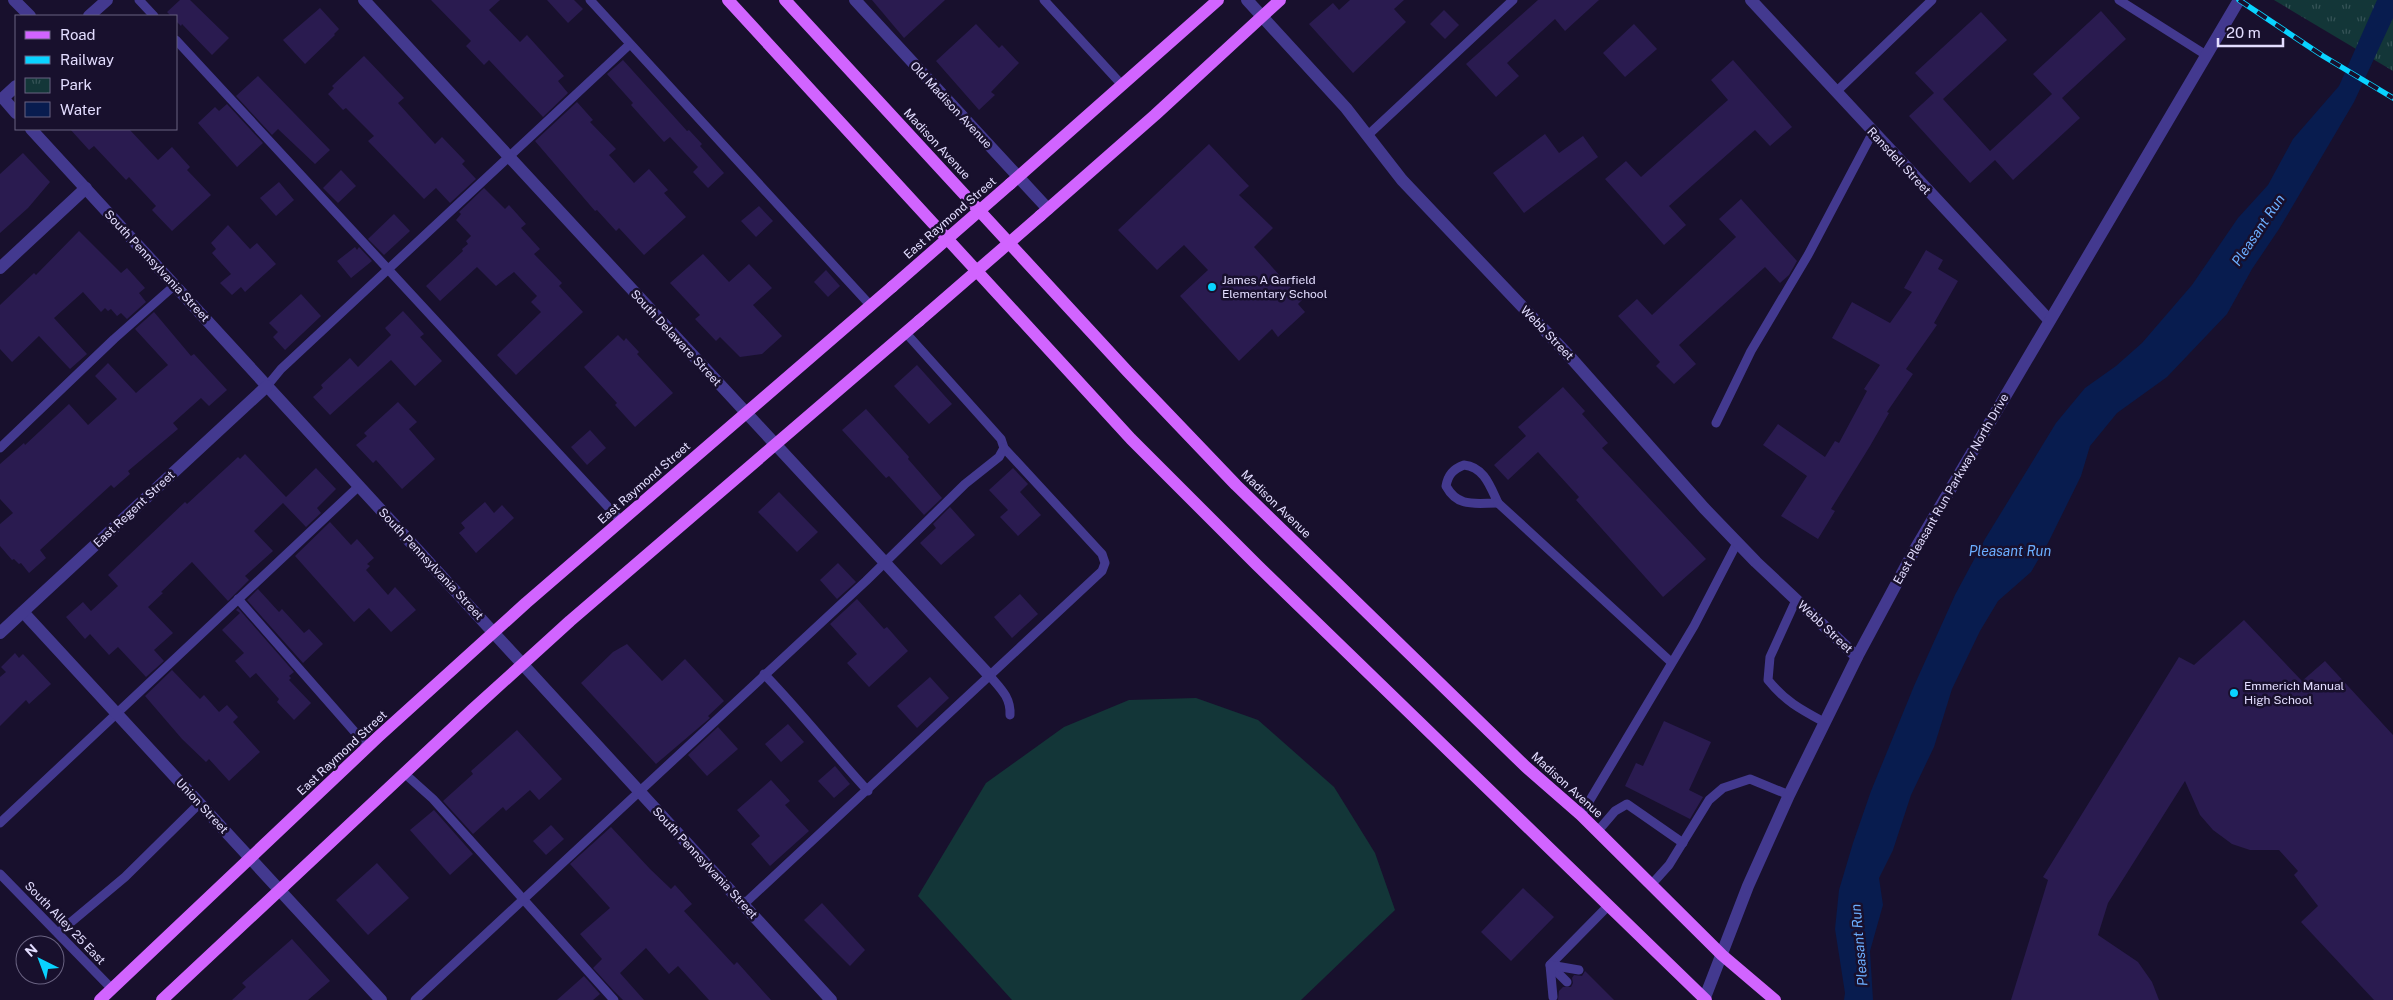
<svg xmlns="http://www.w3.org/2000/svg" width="2393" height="1000" font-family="'Public Sans',sans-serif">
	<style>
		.grass { fill: #133638 }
		.park { fill: url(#park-tufts) }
		.water { fill: #081c4f }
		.building { fill: #2a1b50 }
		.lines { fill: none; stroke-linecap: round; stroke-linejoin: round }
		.service { stroke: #43398f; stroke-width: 9 }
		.minor { stroke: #43398f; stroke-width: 12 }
		.tertiary { stroke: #43398f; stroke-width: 12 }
		.primary { stroke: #d164ff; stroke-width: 12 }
		.rail-casing { stroke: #09d3ff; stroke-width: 5.5 }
		.rail { stroke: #18102d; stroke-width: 4; stroke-dasharray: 11; stroke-linecap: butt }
		.primary-bridge { stroke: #d164ff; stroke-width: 12 }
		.poi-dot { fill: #09d3ff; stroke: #18102d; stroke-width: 2 }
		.labels { text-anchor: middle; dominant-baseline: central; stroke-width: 5; stroke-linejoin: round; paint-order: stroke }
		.street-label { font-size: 12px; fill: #e3ddff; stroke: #18102d }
		.poi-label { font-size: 12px; fill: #e3ddff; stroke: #18102d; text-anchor: start }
		.water-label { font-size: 14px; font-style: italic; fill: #6baeff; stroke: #18102d }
	</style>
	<defs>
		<pattern id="park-tufts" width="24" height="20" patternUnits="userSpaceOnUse" patternTransform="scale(1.25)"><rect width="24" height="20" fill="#133638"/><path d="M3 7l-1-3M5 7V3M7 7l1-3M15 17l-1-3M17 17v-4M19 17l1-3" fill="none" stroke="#355356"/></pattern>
	</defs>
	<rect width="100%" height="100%" fill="#18102d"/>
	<path class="grass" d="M1196 698 1258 720 1334 787 1375 853 1395 910 1301 1000H1012L918 896 986 783 1064 727 1129 700Z"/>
	<path class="park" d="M2274 0H2393V71Z"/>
	<path class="water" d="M2377 0H2393V18L2354 102 2279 229 2252 269 2227 314 2167 377 2117 413 2090 446 2081 476 2048 543 2031 572 1998 601 1980 631 1952 689 1934 747 1911 795 1893 850 1879 878 1883 905 1870 951 1873 1000H1844L1845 993 1835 929 1839 890 1853 843 1871 791 1914 686 1955 595 1985 539 2056 423 2085 388 2116 366 2142 343 2192 285 2238 218 2268 185 2293 139 2339 86Z"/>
	<g class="building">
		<path d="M180 0H190L229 38 212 55 182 24 181 26 176 21V16H171L167 12Z"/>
		<path d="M431 0H500L489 10 520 42 527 35 564 76 558 81 568 93 543 117 489 60 484 65 466 46 471 41Z"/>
		<path d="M547 0H574L583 9 568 23Z"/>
		<path d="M872 0H945L904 38Z"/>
		<path d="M1350 0H1404L1394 9 1406 22 1353 73 1309 24 1333 3 1339 10Z"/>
		<path d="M1538 0H1599L1565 31 1555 19 1507 63 1519 76 1496 97 1466 64Z"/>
		<path d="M320 8 339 29 334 34 335 35 305 64 283 40Z"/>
		<path d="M1444 10 1459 25 1445 39 1430 24Z"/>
		<path d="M2101 11 2126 39 2062 98 2080 118 2013 180 1995 160 1970 183 1909 116 1934 93 1915 73 1981 12 2007 40 1943 99 1990 151 2052 94 2033 74Z"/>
		<path d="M976 24 999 48 1002 45 1019 63 991 92 995 95 979 110 936 61Z"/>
		<path d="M1634 24 1657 49 1625 77 1603 53Z"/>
		<path d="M364 56 404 98 398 103 435 144 442 137 465 161 462 164 476 179 450 203 436 188 424 199 368 141 374 136 346 108 343 110 328 94 334 88 332 86Z"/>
		<path d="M623 60 687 131 689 130 702 144 700 146 724 173 708 188 693 172 698 167 670 137 664 142 631 105 633 103 607 74Z"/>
		<path d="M1733 60 1792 127 1770 146 1755 130 1669 206 1686 225 1664 245 1605 179 1626 161 1641 177 1728 100 1711 80Z"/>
		<path d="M258 76 330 150 315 164 278 129 272 135 236 96Z"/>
		<path d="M577 102 593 120 590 122 616 149 609 155 634 183 649 169 668 190 664 193 686 217 644 255 619 228 616 231 597 210 595 211 535 141Z"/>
		<path d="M227 104 263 143 237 167 198 123 215 107 219 111Z"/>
		<path d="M70 129H129L158 160 172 147 190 167 187 170 211 195 172 231 152 210 156 206 129 177 126 180 94 146 89 150Z"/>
		<path d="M1545 134 1559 153 1583 136 1598 157 1524 213 1493 173Z"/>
		<path d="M1209 144 1249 186 1239 195 1273 228 1254 247 1302 300 1298 304 1305 312 1278 337 1272 329 1239 361 1180 296 1208 270 1184 245 1157 270 1118 230Z"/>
		<path d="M23 153 50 182 28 208 0 233V174Z"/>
		<path d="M341 170 356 186 338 203 323 188Z"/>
		<path d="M279 182 294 200 276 216 260 198Z"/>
		<path d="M484 188 505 209 509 205 526 224 521 228 540 249 534 254 562 283 559 286 583 312 516 375 497 355 541 312 531 302 537 296 514 272 496 286 477 267 440 301 426 286 463 251 462 249 468 244 466 241 471 236 456 220 461 214 459 212Z"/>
		<path d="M1741 199 1797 261 1789 275 1780 283 1765 267 1679 345 1696 364 1674 384 1656 366 1660 362 1618 316 1637 299 1652 315 1736 237 1719 219Z"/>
		<path d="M759 206 773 221 756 237 741 221Z"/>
		<path d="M394 214 410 231 384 255 368 239Z"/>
		<path d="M228 225 250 249 257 243 276 264 245 292 241 287 232 295 220 283 231 274 212 253 216 249 211 243Z"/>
		<path d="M79 231 121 273 127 268 145 288 139 293 146 302 127 319 121 313 117 316 111 309 108 311 105 308 101 312 83 292 54 318 87 354 70 369 39 336 12 362 0 349V305L34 273 36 275Z"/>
		<path d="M355 247 357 250 359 247 372 261 351 278 337 261Z"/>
		<path d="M1926 250 1943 260 1938 269 1958 281 1934 323 1937 325 1906 369 1913 374 1887 412 1889 413 1870 446 1831 509 1835 511 1818 539 1781 516 1807 476 1763 445 1778 424 1825 457 1835 441 1839 443 1867 391 1864 389 1880 365 1832 338 1852 302 1890 323 1912 292 1904 288Z"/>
		<path d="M703 254 729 282 749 264 772 288 753 305 782 336 762 354 740 357 720 337 716 341 695 319 700 315 670 283Z"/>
		<path d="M826 270 840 286 828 297 814 282Z"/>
		<path d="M301 294 321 316 285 350 273 337 278 332 269 323Z"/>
		<path d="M403 311 424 334 420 337 442 361 415 386 391 360 330 415 313 397 323 388 321 385 350 358 358 367 391 335 385 328Z"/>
		<path d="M154 312 191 356 194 354 227 390 209 406 201 398 173 423 178 429 128 471 130 474 114 488 111 485 40 550 46 558 29 573 21 563 19 564 14 559 12 560 0 546V524L13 513 0 499V464L24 443 25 445 69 404 88 425 117 399 95 376 108 363 136 393 168 365 135 329Z"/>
		<path d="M618 335 624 341 626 338 639 352 637 354 673 393 635 427 615 405 617 403 584 367Z"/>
		<path d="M917 365 952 404 929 424 894 386Z"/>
		<path d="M1563 387 1585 411 1582 414 1608 443 1602 448 1706 559 1663 597 1576 500 1579 497 1538 452 1508 480 1494 465 1526 436 1518 427Z"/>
		<path d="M398 402 417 422 409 429 435 459 402 489 376 460 373 463 356 445 367 436 364 433Z"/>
		<path d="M866 409 909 457 908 459 942 498 924 515 889 476 886 478 842 430Z"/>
		<path d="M590 430 606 448 587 465 571 447Z"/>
		<path d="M245 454 286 497 316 468 336 489 317 508 321 513 306 527 283 503 254 531 273 551 245 576 249 580 228 601 192 562 161 592 163 593 148 607 173 633 154 650 164 661 146 677 118 647 109 655 90 634 85 639 66 617 83 602 91 611 118 586 108 575 185 502 187 504 238 457 240 459Z"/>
		<path d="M1013 468 1028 484 1020 492 1041 515 1018 536 1000 517 1008 510 989 490Z"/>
		<path d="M779 492 818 532 797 552 758 512Z"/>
		<path d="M485 502 494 513 502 505 514 518 476 553 459 533 465 528 461 523Z"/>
		<path d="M950 507 975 535 941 565 920 543 936 528 933 524Z"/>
		<path d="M330 522 351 545 357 539 374 558 367 564 370 566 366 570 388 595 395 587 416 610 391 632 369 608 354 622 295 556Z"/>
		<path d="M838 563 856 582 837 599 820 580Z"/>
		<path d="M258 589 279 612 282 609 304 633 309 629 323 644 303 663 247 600Z"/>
		<path d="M1020 594 1038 614 1012 638 994 617Z"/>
		<path d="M857 599 884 629 887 627 908 651 869 687 847 663 857 654 830 624Z"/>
		<path d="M238 608 294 672 289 676 291 678 289 680 311 703 294 720 277 702 279 699 256 673 250 678 235 661 244 653 222 630 240 613 236 610Z"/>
		<path d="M2244 620 2302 681 2325 661 2393 735V1000H2374L2301 922 2318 906 2294 875 2298 871 2279 850H2250L2232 844 2213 830 2200 815 2185 781 2108 903 2098 935 2138 962 2152 982 2159 1000H2011L2048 880 2043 877 2179 657 2194 665Z"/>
		<path d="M627 644 662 681 685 659 724 701 708 716 710 718 656 764 581 683 613 652Z"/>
		<path d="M15 653 19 658 23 654 51 684 29 704 26 700 0 726V677L6 672 1 667Z"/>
		<path d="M172 670 200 699 204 695 219 712 227 705 238 717 233 722 260 752 229 781 209 759 206 762 182 739 145 696Z"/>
		<path d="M930 677 949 698 917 728 897 706Z"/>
		<path d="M1664 721 1711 742 1689 790 1703 797 1690 819 1625 786 1636 763 1643 766Z"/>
		<path d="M788 724 804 742 781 762 765 744Z"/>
		<path d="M718 727 738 749 707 776 688 755Z"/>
		<path d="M517 730 562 779 539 800 530 790 506 811 503 807 473 834 443 801 473 774 471 771Z"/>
		<path d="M835 766 850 784 834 798 818 781Z"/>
		<path d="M771 780 790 801 785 805 809 831 770 866 751 844 760 836 737 810Z"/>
		<path d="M434 810 473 854 450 875 410 830Z"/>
		<path d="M551 825 564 839 546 855 533 841Z"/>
		<path d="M611 827 650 869 671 889 675 885 692 904 684 911 734 965 737 962 771 1000H709L678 966 669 974 646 948 620 973 644 1000H623L613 990 593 968 602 959 580 934 610 908 570 864Z"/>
		<path d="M377 863 409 898 368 935 336 900Z"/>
		<path d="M1523 888 1554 917 1511 961 1481 932Z"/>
		<path d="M822 903 865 950 850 966 804 920Z"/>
		<path d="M292 939 330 981 308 1000H232L246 987 242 983Z"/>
		<path d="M1585 971 1614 1000H1558L1559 991 1563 987H1571L1573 983 1572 978 1574 975 1582 976Z"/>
		<path d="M584 976 600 994 593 1000H557Z"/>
	</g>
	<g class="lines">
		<g class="service">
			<path d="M139 0 154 16"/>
			<path d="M590 0 871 306"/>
			<path d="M1044 0 1122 85"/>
			<path d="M2119 0 2206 55"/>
			<path d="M176 40 621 521"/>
			<path d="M1836 92 1932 0"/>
			<path d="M1367 136 1513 0"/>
			<path d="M267 386 281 369 630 44"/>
			<path d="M1716 423 1751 351 1808 255 1873 132"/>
			<path d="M0 448 114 339 175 285"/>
			<path d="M1464 465C1484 467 1490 486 1498 503 1475 503 1458 508 1446 486 1448 475 1453 469 1464 465Z"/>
			<path d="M1498 503 1671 662"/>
			<path d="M238 599 368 747"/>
			<path d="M1796 600 1770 657 1768 680C1785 701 1800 709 1824 722"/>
			<path d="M764 674C800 711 832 752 868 791"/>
			<path d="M989 675C1000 688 1011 697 1010 715"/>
			<path d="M404 773 433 799 614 1000"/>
			<path d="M1581 815 1694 626 1737 543"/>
			<path d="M0 823 359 486"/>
			<path d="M1597 832 1615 811 1627 804 1683 843"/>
			<path d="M0 874 111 988"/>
			<path d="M1651 885 1669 865 1709 800 1723 788 1750 779 1789 795"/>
			<path d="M743 905 1102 571 1105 563 1102 554 1004 448 1001 439 905 332"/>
			<path d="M58 933 125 877 200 803"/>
			<path d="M1567 982 1550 965 1609 905"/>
			<path d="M1553 997 1550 965 1579 970"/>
			<path d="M415 1000 866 581 965 484 999 457 1004 448"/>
		</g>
		<g class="minor">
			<path d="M14 0 30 16"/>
			<path d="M364 0 989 675"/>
			<path d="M855 0 1048 209"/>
			<path d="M1247 0 1346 108 1402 180 1572 359 1704 508 1756 562 1857 657"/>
			<path d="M1751 0 2049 320"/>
			<path d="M89 16 107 0"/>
			<path d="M16 86 3 98 16 113"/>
			<path d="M31 129 831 1000"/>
			<path d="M0 268 86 188"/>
			<path d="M23 612 381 1000"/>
			<path d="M0 633 267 386"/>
		</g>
		<path class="tertiary" d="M1704 1000 1748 886 1789 795 1857 657 1914 551 2239 0"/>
		<g class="primary">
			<path d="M728 0 1131 439 1257 565 1706 1000"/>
			<path d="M785 0 1128 372 1236 485 1526 767 1581 815 1722 955 1775 1000"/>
			<path d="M1010 184 1218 0"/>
			<path d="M1040 216 1155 115 1280 0"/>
			<path d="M100 1000 378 737 526 603 892 287"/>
			<path d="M162 1000 472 710 570 621 919 321"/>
		</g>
		<defs>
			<path id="rail" d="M2239 0 2323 56 2393 98"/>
		</defs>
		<use href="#rail" class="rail-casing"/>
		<use href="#rail" class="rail"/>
		<g class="primary-bridge">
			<path d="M892 287 1010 184"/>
			<path d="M919 321 1040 216"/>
		</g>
	</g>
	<g class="poi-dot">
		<circle cx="1212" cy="287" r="5"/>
		<circle cx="2234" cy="693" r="5"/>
	</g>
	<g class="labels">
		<g class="street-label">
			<text transform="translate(951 105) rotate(47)">Old Madison Avenue</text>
			<text transform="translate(937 144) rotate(47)">Madison Avenue</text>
			<text transform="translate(1899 161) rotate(47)">Ransdell Street</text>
			<text transform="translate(950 218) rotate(-41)">East Raymond Street</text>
			<text transform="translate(157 266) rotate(47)">South Pennsylvania Street</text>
			<text transform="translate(1547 333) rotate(46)">Webb Street</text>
			<text transform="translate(676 338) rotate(47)">South Delaware Street</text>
			<text transform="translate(644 483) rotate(-41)">East Raymond Street</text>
			<text transform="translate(1951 489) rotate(-60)">East Pleasant Run Parkway North Drive</text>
			<text transform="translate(1276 504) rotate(44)">Madison Avenue</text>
			<text transform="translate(134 509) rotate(-43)">East Regent Street</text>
			<text transform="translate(431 564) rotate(47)">South Pennsylvania Street</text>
			<text transform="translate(1825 627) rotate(43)">Webb Street</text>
			<text transform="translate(342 753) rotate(-43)">East Raymond Street</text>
			<text transform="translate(1567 785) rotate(42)">Madison Avenue</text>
			<text transform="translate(202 806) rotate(47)">Union Street</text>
			<text transform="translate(705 863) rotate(47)">South Pennsylvania Street</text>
			<text transform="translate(65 923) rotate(46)">South Alley 25 East</text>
		</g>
		<g class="poi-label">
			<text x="1222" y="280">James A Garfield<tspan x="1222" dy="14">Elementary School</tspan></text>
			<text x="2244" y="686">Emmerich Manual<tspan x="2244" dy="14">High School</tspan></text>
		</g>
		<g class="water-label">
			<text transform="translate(2258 230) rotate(-56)">Pleasant Run</text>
			<text x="2010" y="551">Pleasant Run</text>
			<text transform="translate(1859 945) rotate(-95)">Pleasant Run</text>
		</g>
	</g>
	<rect x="15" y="15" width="162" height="115" fill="#18102d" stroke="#696281"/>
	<rect x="25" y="31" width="25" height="8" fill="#d164ff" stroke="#696281"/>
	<text x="60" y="40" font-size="15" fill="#e3ddff">Road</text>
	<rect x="25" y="56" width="25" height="8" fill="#09d3ff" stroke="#696281"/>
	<text x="60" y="65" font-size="15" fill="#e3ddff">Railway</text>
	<rect x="25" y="78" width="25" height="15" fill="url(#park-tufts)" stroke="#696281"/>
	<text x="60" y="90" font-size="15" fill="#e3ddff">Park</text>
	<rect x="25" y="102" width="25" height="15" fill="#081c4f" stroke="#696281"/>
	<text x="60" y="115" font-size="15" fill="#e3ddff">Water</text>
	<g transform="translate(40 960) rotate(318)"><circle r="24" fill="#18102d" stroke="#696281"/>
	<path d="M0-4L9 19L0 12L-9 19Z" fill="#09d3ff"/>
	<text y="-8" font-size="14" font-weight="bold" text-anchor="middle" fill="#e3ddff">N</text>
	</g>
	<path d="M2218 38v8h65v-8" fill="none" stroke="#e3ddff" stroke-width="2.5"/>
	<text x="2226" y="38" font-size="15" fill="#e3ddff" stroke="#18102d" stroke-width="4" paint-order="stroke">20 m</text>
</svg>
